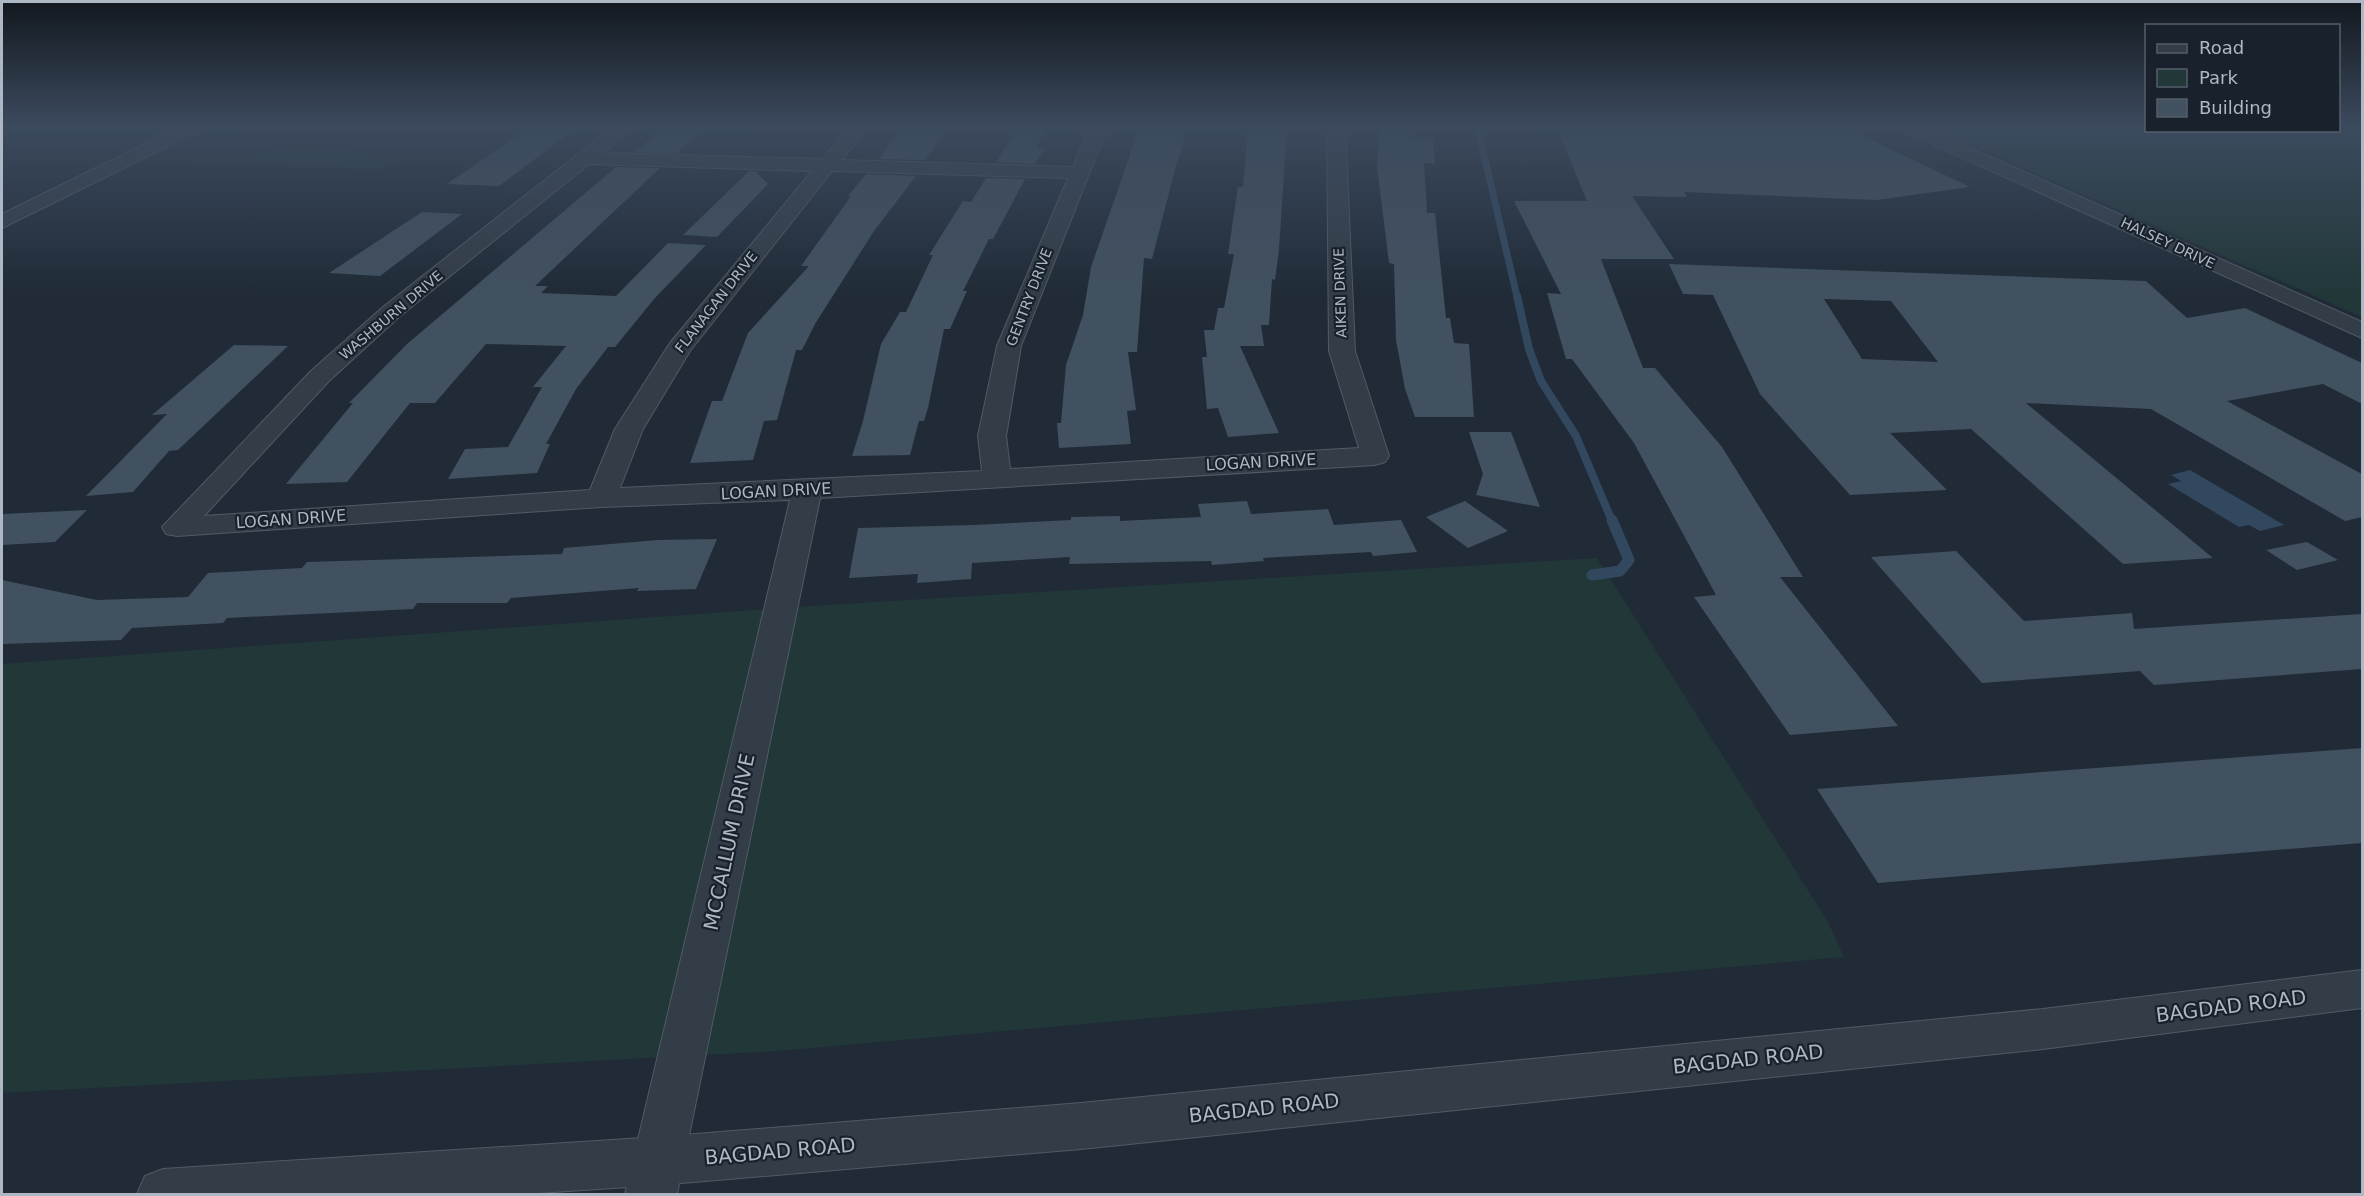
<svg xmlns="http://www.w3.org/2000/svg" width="2364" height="1196" font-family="'DejaVu Sans',sans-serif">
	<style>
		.green { fill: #213738 }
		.water { fill: #32485f }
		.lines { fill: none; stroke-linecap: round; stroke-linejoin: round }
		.stream-far2 { stroke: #32485f; stroke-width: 7 }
		.stream-far1 { stroke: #32485f; stroke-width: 8 }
		.stream { stroke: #32485f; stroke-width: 11 }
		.building { fill: #42515f; fill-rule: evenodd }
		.minor-casing { stroke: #505b65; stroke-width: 2 }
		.tertiary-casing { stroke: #505b65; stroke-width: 2 }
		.minor { fill: #333d47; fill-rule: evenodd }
		.tertiary { fill: #333d47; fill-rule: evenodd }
		.labels { text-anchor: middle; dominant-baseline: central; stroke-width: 4.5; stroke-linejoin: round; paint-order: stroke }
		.far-street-label { font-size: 14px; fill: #adb8c4; stroke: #19222c }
		.street-label { font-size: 16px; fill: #adb8c4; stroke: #19222c }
		.near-street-label { font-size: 20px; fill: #adb8c4; stroke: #19222c }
	</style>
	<rect width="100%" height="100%" fill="#202b37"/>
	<g class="green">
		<path d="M1929 126H2146V130H2338L2339 126H2362V317Z"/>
		<path d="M309 149 402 156 383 169 190 163 206 158Z"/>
		<path d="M1597 558 1827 920 1844 957 777 1051 2 1093V664L811 606Z"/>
	</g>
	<path class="water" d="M2190 470 2284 525 2260 531 2249 525 2239 527 2168 484 2181 481 2171 475Z"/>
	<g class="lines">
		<path class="stream-far2" d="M1480 126 1478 129 1517 297"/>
		<path class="stream-far1" d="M1517 296 1529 349 1541 381 1576 436 1612 521"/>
		<path class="stream" d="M1592 575 1620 571 1629 560 1612 520"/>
	</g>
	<g class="building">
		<path d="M531 126H579L499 186 447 184Z"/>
		<path d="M668 126H707L677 153 634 152Z"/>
		<path d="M903 126H913L947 127 926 160 879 159Z"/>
		<path d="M1019 126H1048L1036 148 1045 149 1035 164 996 162Z"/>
		<path d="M1148 126H1186L1181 154H1179L1152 259 1144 258 1137 352H1128L1136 410 1127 411 1131 444 1059 448 1057 423H1061L1066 365 1083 315 1091 267 1139 129H1148Z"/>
		<path d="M1248 126H1287L1279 249 1275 280 1272 279 1269 325H1261L1264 346H1240L1279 433 1228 437 1218 408 1207 409 1202 357H1207L1204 330H1214L1218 308H1224L1234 254H1228L1238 187H1243Z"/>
		<path d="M1380 126H1417L1412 138H1433L1435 164 1424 163 1427 213H1435L1446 318H1450L1454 343 1469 344 1474 417H1415L1405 389 1396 340 1394 264 1389 263 1377 166Z"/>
		<path d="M1556 126H1842L1970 187 1876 200 1684 192 1687 197 1632 196 1674 259H1601L1643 368H1655L1722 447 1803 577H1780L1898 726 1790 735 1694 597 1716 595 1634 443 1572 359H1566L1547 293 1561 294 1514 201H1587Z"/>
		<path d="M616 167 660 168 535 286H548L541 293 616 296 668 243 706 245 655 298 615 347H608L576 389 546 444H550L537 473 448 479 465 449 508 447 542 387H533L566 346 486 344 435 403H410L347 482 286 484 353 403H349L407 344Z"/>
		<path d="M749 171H755L768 184 717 237 683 235Z"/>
		<path d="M866 174 916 176 874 231 815 324 802 350H796L777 420 764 421 753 460 690 463 712 401H722L748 333 809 266H801L851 196H848Z"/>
		<path d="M986 178 1025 179 993 239H989L963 291H967L950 329H944L928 408 924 421H919L910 455 852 456 863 421 881 344 900 312H906L933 255H929L963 201 971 202Z"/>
		<path d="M422 212 462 214 380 276 329 273Z"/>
		<path d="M1669 264 2146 281 2187 318 2245 308 2362 363V404L2323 384 2227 401 2362 474V517L2345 521 2151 409 2026 403 2213 558 2123 564 1971 429 1890 433 1947 490 1850 495 1760 394 1713 295 1683 294ZM1824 299 1891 301 1938 362 1862 359Z"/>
		<path d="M234 345 288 346 178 450 169 451 133 492 86 496 167 414 152 415Z"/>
		<path d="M1469 432H1511L1540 507 1476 495 1483 474Z"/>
		<path d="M1247 501 1251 514 1328 509 1334 525 1401 520 1417 552 1373 556 1371 552 1263 558 1264 561 1212 565 1211 561 1069 564 1070 557 972 563 971 579 917 583 918 574 849 578 858 528 974 525 1071 520V517L1120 516V521L1201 517 1198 504Z"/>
		<path d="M1465 501 1508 531 1468 548 1426 517Z"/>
		<path d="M87 510 55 542 2 545V514Z"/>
		<path d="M717 539 696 589 637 591 639 588 511 598 507 603H417L413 609 227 618 223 623 132 628 121 640 2 644V580L97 600 188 597 208 573 302 568 307 562 562 554 564 548 658 540Z"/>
		<path d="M2307 542 2338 560 2297 570 2266 550Z"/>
		<path d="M1956 551 2024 621 2132 613 2134 629 2362 614V669L2154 685 2140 671 1982 683 1871 557Z"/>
		<path d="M2362 748V843L1878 883 1817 789Z"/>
	</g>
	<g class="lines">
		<defs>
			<g id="minor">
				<path d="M614 126H634L603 153 822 159 852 126H870L841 160 1073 167 1090 126H1108L1021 346 1006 436 1010 469 1359 448 1329 351 1327 126H1345L1355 351 1389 456 1385 462 1375 465 820 498 677 1194H625L790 500 601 507 177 536 166 534 162 527 311 371 383 307ZM589 164 812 171 670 343 615 429 590 490 204 516 329 381 399 317ZM832 171 1068 178 997 346 978 436 982 471 620 488 643 429 690 351Z"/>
				<path d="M1898 126H1921L2362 322V338L1901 130Z"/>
			</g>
			<g id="tertiary">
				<path d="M182 126H204L201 130 2 228V214Z"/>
				<path d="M2362 970V1008L2043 1049 1081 1149 658 1185 524 1194H137L145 1176 163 1169 658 1137 1081 1103 2043 1009Z"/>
			</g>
		</defs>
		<use href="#minor" class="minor-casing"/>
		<use href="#tertiary" class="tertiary-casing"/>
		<use href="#minor" class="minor"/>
		<use href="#tertiary" class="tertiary"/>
	</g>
	<linearGradient id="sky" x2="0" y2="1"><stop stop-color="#12181e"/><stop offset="0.43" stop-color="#3c4a5e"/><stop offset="1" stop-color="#3c4a5e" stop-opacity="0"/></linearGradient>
	<rect width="2364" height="293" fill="url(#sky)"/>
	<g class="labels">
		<g class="far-street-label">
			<text transform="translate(2168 243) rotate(25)">HALSEY DRIVE</text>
			<text transform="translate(1340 293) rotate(-92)">AIKEN DRIVE</text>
			<text transform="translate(1029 297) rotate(-69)">GENTRY DRIVE</text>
			<text transform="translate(716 302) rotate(-52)">FLANAGAN DRIVE</text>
			<text transform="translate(391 315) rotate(-40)">WASHBURN DRIVE</text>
		</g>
		<g class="street-label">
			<text transform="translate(1261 462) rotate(-3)">LOGAN DRIVE</text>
			<text transform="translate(776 491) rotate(-3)">LOGAN DRIVE</text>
			<text transform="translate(291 519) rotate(-4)">LOGAN DRIVE</text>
		</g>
		<g class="near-street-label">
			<text transform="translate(729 842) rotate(-78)">MCCALLUM DRIVE</text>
			<text transform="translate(2231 1006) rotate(-7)">BAGDAD ROAD</text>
			<text transform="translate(1748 1059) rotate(-6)">BAGDAD ROAD</text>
			<text transform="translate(1264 1108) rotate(-6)">BAGDAD ROAD</text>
			<text transform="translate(780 1151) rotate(-5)">BAGDAD ROAD</text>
		</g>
	</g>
	<rect width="2364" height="1196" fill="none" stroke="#adb8c4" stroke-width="6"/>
	<rect x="2145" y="24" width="195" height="108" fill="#19222c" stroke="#545e69" stroke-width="1.5"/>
	<rect x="2157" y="44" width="30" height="9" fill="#333d47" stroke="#545e69" stroke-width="1.5"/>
	<text x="2199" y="54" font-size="18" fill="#adb8c4">Road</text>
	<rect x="2157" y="69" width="30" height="18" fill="#213738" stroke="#545e69" stroke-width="1.5"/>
	<text x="2199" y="84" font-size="18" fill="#adb8c4">Park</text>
	<rect x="2157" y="99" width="30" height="18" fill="#42515f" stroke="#545e69" stroke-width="1.5"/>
	<text x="2199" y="114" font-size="18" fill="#adb8c4">Building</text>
</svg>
